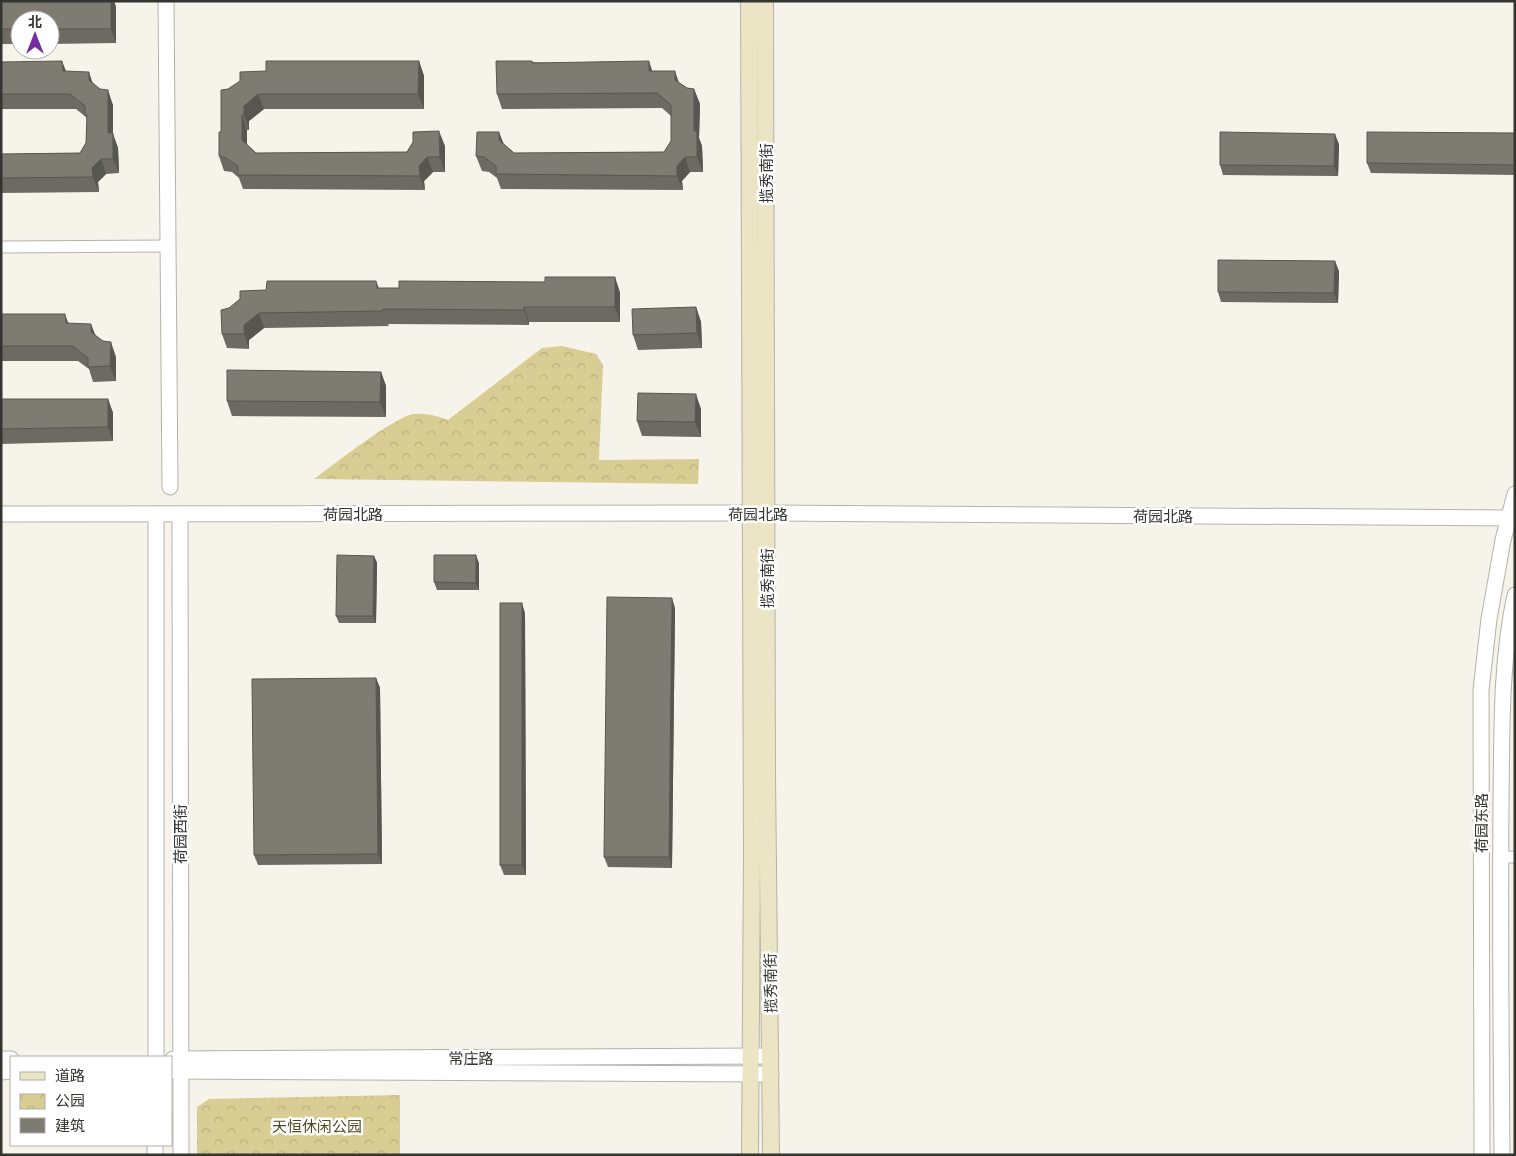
<svg xmlns="http://www.w3.org/2000/svg" width="1516" height="1156" font-family="Lato,'Noto Sans SC',sans-serif">
	<style>
		.park { fill: url(#park-crowns) }
		.lines { fill: none; stroke-linecap: round; stroke-linejoin: round }
		.minor-casing { stroke: #b4b2a9; stroke-width: 13 }
		.tertiary-casing { stroke: #b4b2a9; stroke-width: 17 }
		.secondary-casing { stroke: #b4b2a9; stroke-width: 18 }
		.minor { stroke: #fff; stroke-width: 11 }
		.tertiary { stroke: #fff; stroke-width: 15 }
		.secondary { stroke: #ebe5c5; stroke-width: 16 }
		.wall { fill: #6c6a62 }
		.shaded-wall { fill: #585650 }
		.building { fill: #7d7b72; stroke: #585650 }
		.labels { text-anchor: middle; dominant-baseline: central; stroke-width: 5; stroke-linejoin: round; paint-order: stroke }
		.street-label { font-size: 15px; fill: #343430; stroke: #fff }
		.park-label { font-size: 15px; fill: #524a22; stroke: #fff }
	</style>
	<defs>
		<pattern id="park-crowns" width="20" height="18" patternUnits="userSpaceOnUse" patternTransform="scale(1.25)"><rect width="20" height="18" fill="#d8cd93"/><path d="M2 6a3 3 0 1 1 6 0M12 15a3 3 0 1 1 6 0" fill="none" stroke="#bab17f"/></pattern>
	</defs>
	<rect width="100%" height="100%" fill="#f6f4ea"/>
	<g class="park">
		<path d="M562 346 596 354 603 365 599 460 699 459 698 484 314 479C332 466 395 416 414 414 426 413 437 416 448 420L542 348Z"/>
		<path d="M400 1095V1155H197V1107L209 1099Z"/>
	</g>
	<g class="lines">
		<defs>
			<g id="minor">
				<path d="M1 247 168 246"/>
				<path d="M1501 857H1515"/>
			</g>
			<g id="tertiary">
				<path d="M166 1 170 487"/>
				<path d="M1 514 767 513 1515 518"/>
				<path d="M180 514 181 1155"/>
				<path d="M156 1057V514"/>
				<path d="M1 1059H11"/>
				<path d="M173 1059 771 1056"/>
				<path d="M173 1071 771 1074"/>
				<path d="M1 1072 11 1071"/>
				<path d="M155 1155V1145"/>
				<path d="M1482 1155 1481 690 1489 619 1503 540 1515 494"/>
				<path d="M1502 1155C1501 1039 1500 922 1501 806 1502 736 1500 664 1515 595"/>
			</g>
			<g id="secondary">
				<path d="M749 1 752 854 750 1155"/>
				<path d="M765 1 767 772 771 1155"/>
			</g>
		</defs>
		<use href="#minor" class="minor-casing"/>
		<use href="#tertiary" class="tertiary-casing"/>
		<use href="#secondary" class="secondary-casing"/>
		<use href="#minor" class="minor"/>
		<use href="#tertiary" class="tertiary"/>
		<use href="#secondary" class="secondary"/>
	</g>
	<g class="wall">
		<path d="M1 1H114L116 7V43L50 44V20H20V44H1Z"/>
		<path d="M419 61 424 76V109H264L249 121V130H247V145L256 153 407 152 445 146V172H433L424 181 425 190 243 189 239 178 232 172 224 171 219 156 221 132 228 89Z"/>
		<path d="M532 61V62L652 71 679 83 687 88 694 89 700 104 699 138 702 146 703 172H690L682 181 683 190 501 189 497 178 489 172 482 171 476 156 504 144 514 153 664 152 671 141V116L662 108 502 109 497 94Z"/>
		<path d="M1 62 66 71 93 83 113 105V134L118 148 119 173 106 174 98 182 99 192 1 193V154L80 153 86 143 87 120 86 117 76 109H1Z"/>
		<path d="M1515 133V175L1371 173 1367 163Z"/>
		<path d="M1339 144 1338 176 1223 175 1220 165Z"/>
		<path d="M1339 271 1338 303 1221 302 1218 292Z"/>
		<path d="M376 281 379 288 620 292V322H529V325L388 324 389 326 264 328 249 340V349L227 348 222 334 229 308 266 290Z"/>
		<path d="M696 307 701 322 702 348 638 350 633 335Z"/>
		<path d="M1 314 69 323 95 335 116 357V381L93 382 89 369 78 361H1Z"/>
		<path d="M381 372 386 386V417L232 416 227 401Z"/>
		<path d="M1 399H108L113 413V441L1 444Z"/>
		<path d="M701 409V437L642 436 637 421Z"/>
		<path d="M374 556 377 563 376 623H339L336 616Z"/>
		<path d="M479 563V590H437L434 582Z"/>
		<path d="M675 608 672 868 608 867 604 857Z"/>
		<path d="M525 613 526 875H504L500 865Z"/>
		<path d="M376 678 380 688 382 864 258 865 254 855Z"/>
	</g>
	<g class="shaded-wall">
		<path d="M111 1H114L116 7V43L111 29Z"/>
		<path d="M62 61 68 76 63 71Z"/>
		<path d="M419 61 424 76V109L418 94Z"/>
		<path d="M649 61 654 76 649 71Z"/>
		<path d="M675 71 680 86 675 80Z"/>
		<path d="M89 72 94 87 89 80Z"/>
		<path d="M694 89 700 104 699 138 702 146 703 172 697 157 694 131Z"/>
		<path d="M108 90 113 105V134L118 148 119 173 113 159 108 133Z"/>
		<path d="M258 94 264 109 249 121V130L244 115V106Z"/>
		<path d="M242 115 247 130V155L242 140Z"/>
		<path d="M439 131 445 146V172L440 157Z"/>
		<path d="M499 132 505 147 499 140Z"/>
		<path d="M1335 134 1339 144 1338 176 1334 166Z"/>
		<path d="M427 157 433 172 424 181 425 190 420 176 419 166Z"/>
		<path d="M685 157 690 172 682 181 683 190 677 176V166Z"/>
		<path d="M101 159 106 174 98 182 99 192 93 177 92 168Z"/>
		<path d="M1335 261 1339 271 1338 303 1334 293Z"/>
		<path d="M615 277 620 292V322L615 307Z"/>
		<path d="M524 307 529 322V325L524 310Z"/>
		<path d="M696 307 701 322 702 348 697 333Z"/>
		<path d="M259 313 264 328 249 340V349L244 334V325Z"/>
		<path d="M65 314 70 328 66 323Z"/>
		<path d="M91 324 97 339 91 332Z"/>
		<path d="M111 342 116 357V381L110 366Z"/>
		<path d="M381 372 386 386V417L380 402Z"/>
		<path d="M696 394 701 409V437L695 422Z"/>
		<path d="M108 399 113 413V441L108 427Z"/>
		<path d="M476 555 479 563V590L476 583Z"/>
		<path d="M374 556 377 563 376 623 373 616Z"/>
		<path d="M672 598 675 608 672 868 669 857Z"/>
		<path d="M522 603 525 613 526 875 522 865Z"/>
		<path d="M376 678 380 688 382 864 378 854Z"/>
	</g>
	<g class="building">
		<path d="M1 1H111V29H50V20H20V29H1Z"/>
		<path d="M62 61 63 71 89 72V80L100 89 108 90V133H113V159H101L92 168 93 177 1 178V154L80 153 86 143 87 115H85V106L70 94H1V62Z"/>
		<path d="M266 61H419L418 94H258L244 106V115H242V140L256 153 407 152 413 142V132L439 131 440 157H427L419 166 420 176 238 175V166L226 158 219 156V132H221V90L228 89 240 81V72L266 71Z"/>
		<path d="M496 61H532V63L649 61V71H675V80L687 88 694 89V131H697V157H685L677 166V176L496 174V166L484 157 476 156 477 132H499V140L514 153 664 152 671 141V105L657 93 497 94Z"/>
		<path d="M1220 132 1335 134 1334 166 1220 165Z"/>
		<path d="M1367 132 1515 133V165L1367 163Z"/>
		<path d="M1218 260 1335 261 1334 293 1218 292Z"/>
		<path d="M545 277H615V307H524V310L383 309V311L259 313 244 325V334H222L221 310 229 308 240 299V291L266 290 267 281H376L377 288H399V281L545 282Z"/>
		<path d="M696 307 697 333 633 335 632 309Z"/>
		<path d="M1 314H65L66 323 91 324V332L103 341 111 342 110 366 88 367V358L73 346H1Z"/>
		<path d="M227 370 381 372 380 402 227 401Z"/>
		<path d="M638 393 696 394 695 422 637 421Z"/>
		<path d="M1 399H108V427L1 429Z"/>
		<path d="M337 555 374 556 373 616H336Z"/>
		<path d="M434 555H476V583L434 582Z"/>
		<path d="M607 597 672 598 669 857H604Z"/>
		<rect x="500" y="603" width="22" height="262"/>
		<path d="M376 678 378 854 254 855 252 679Z"/>
	</g>
	<g class="labels">
		<g class="street-label">
			<text transform="translate(766 173) rotate(-90)">揽秀南街</text>
			<text x="353" y="514">荷园北路</text>
			<text x="758" y="514">荷园北路</text>
			<text x="1163" y="516">荷园北路</text>
			<text transform="translate(767 578) rotate(-90)">揽秀南街</text>
			<text transform="translate(1481 823) rotate(-90)">荷园东路</text>
			<text transform="translate(180 834) rotate(-90)">荷园西街</text>
			<text transform="translate(770 983) rotate(-91)">揽秀南街</text>
			<text x="471" y="1058">常庄路</text>
		</g>
		<g class="park-label">
			<text x="317" y="1126">天恒休闲公园</text>
		</g>
	</g>
	<rect width="1516" height="1156" fill="none" stroke="#343430" stroke-width="5"/>
	<rect x="10" y="1056" width="162" height="90" fill="#ffffff" stroke="#aeaeac"/>
	<rect x="20" y="1072" width="25" height="8" fill="#ebe5c5" stroke="#aeaeac"/>
	<text x="55" y="1081" font-size="15" fill="#343430">道路</text>
	<rect x="20" y="1094" width="25" height="15" fill="url(#park-crowns)" stroke="#aeaeac"/>
	<text x="55" y="1106" font-size="15" fill="#343430">公园</text>
	<rect x="20" y="1118" width="25" height="15" fill="#7d7b72" stroke="#aeaeac"/>
	<text x="55" y="1131" font-size="15" fill="#343430">建筑</text>
	<g transform="translate(35 35)"><circle r="24" fill="#ffffff" stroke="#aeaeac"/>
	<path d="M0-4L9 19L0 12L-9 19Z" fill="#752ea2"/>
	<text y="-8" font-size="14" font-weight="bold" text-anchor="middle" fill="#343430">北</text>
	</g>
</svg>
